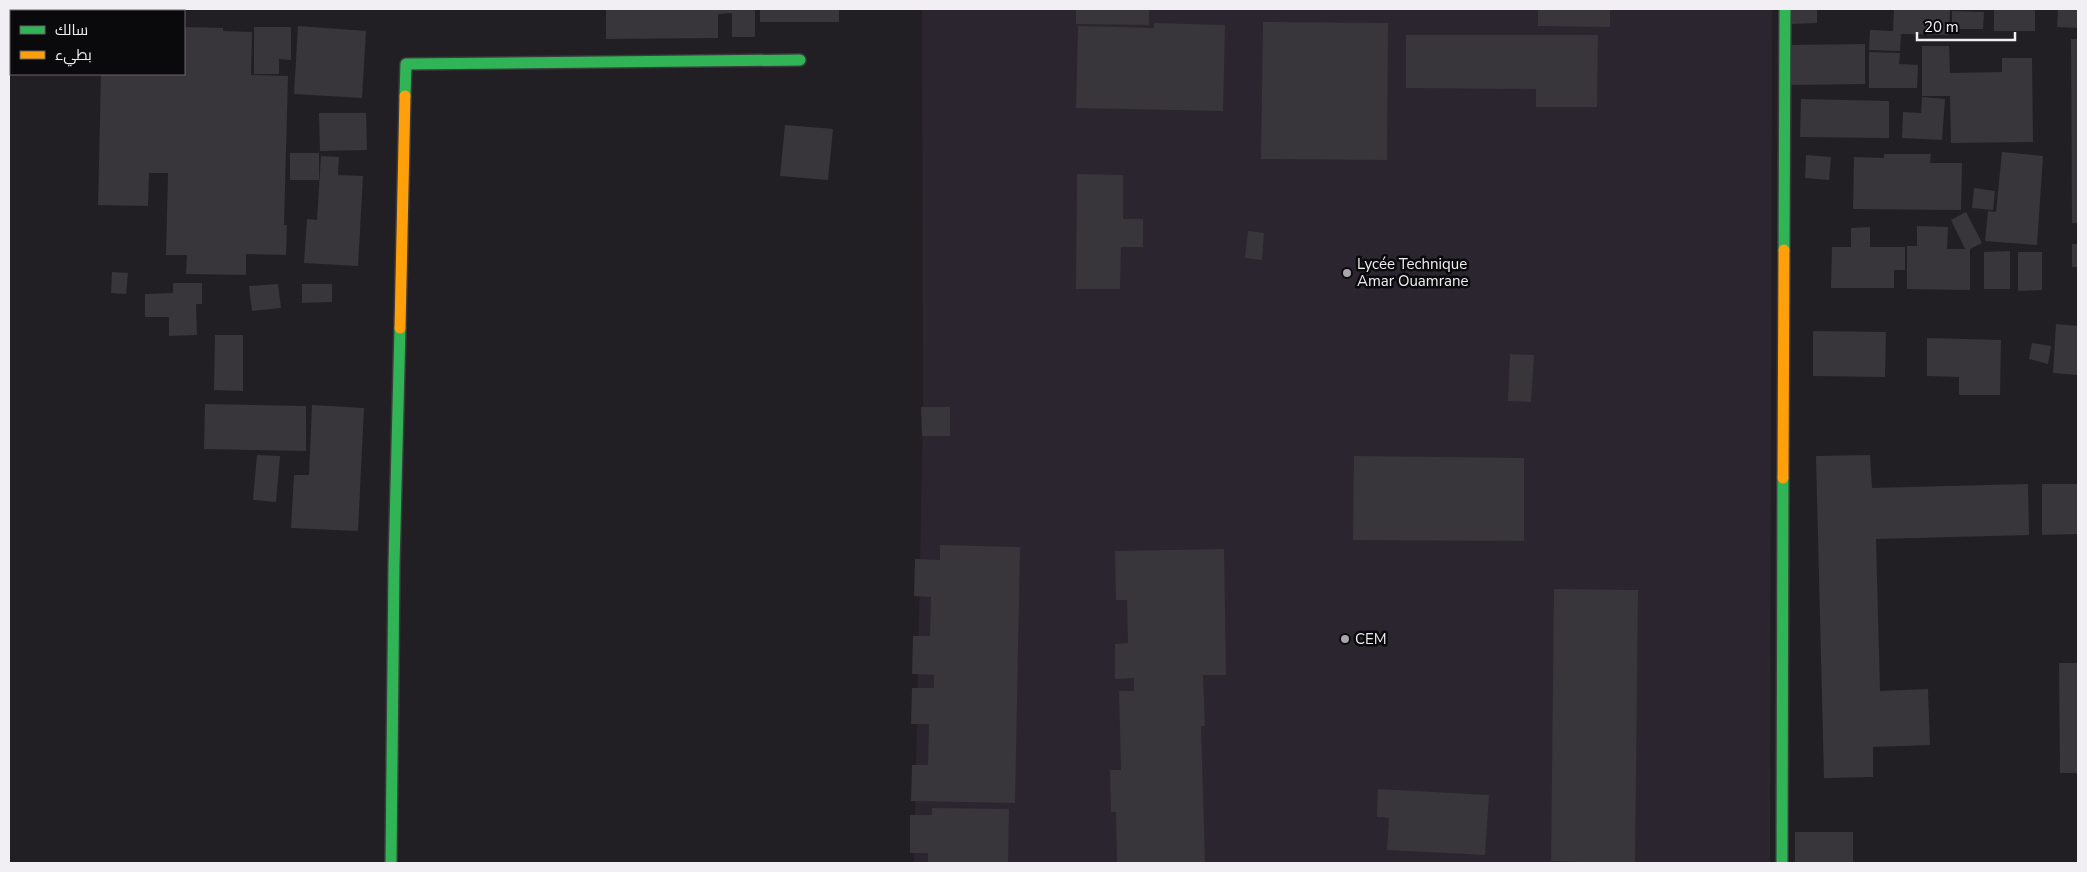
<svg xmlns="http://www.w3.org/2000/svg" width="2087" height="872" font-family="'Nunito Sans',Cairo,sans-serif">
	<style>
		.built { fill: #2a252f }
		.building { fill: #38363a }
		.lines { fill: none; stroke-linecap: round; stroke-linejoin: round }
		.fast-casing { stroke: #3a393b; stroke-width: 14 }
		.slow-casing { stroke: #3a393b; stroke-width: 14 }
		.fast { stroke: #30b455; stroke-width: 11 }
		.slow { stroke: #ff9f0a; stroke-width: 11 }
		.poi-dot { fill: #a8a6aa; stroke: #0a090b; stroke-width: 2 }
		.labels { text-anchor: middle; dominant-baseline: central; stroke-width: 5; stroke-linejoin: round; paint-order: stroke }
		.poi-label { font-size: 15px; fill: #f1eff3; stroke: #0a090b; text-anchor: start }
	</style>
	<rect width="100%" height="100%" fill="#211f23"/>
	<path class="built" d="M922 9H1772L1770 863H914L923 416Z"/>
	<g class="building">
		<rect x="87" y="9" width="34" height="2"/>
		<rect x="123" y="9" width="43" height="2"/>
		<path d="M606 9H755V37H732V13L718 14V38L606 39Z"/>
		<rect x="760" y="9" width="79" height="13"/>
		<path d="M1076 9H1149V25L1076 24Z"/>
		<path d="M1538 9H1610V27L1538 26Z"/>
		<path d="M1790 9H1817V23L1790 24Z"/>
		<path d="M1894 9H1950L1949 35 1901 34 1900 51 1869 50 1870 30 1893 31Z"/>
		<rect x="1994" y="9" width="41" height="22"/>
		<path d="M2058 9H2078V28L2057 27Z"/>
		<path d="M1952 11 1984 12 1983 29H1952Z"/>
		<path d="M1263 22 1388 23 1387 160 1261 159Z"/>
		<path d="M1154 23 1225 25 1223 111 1076 108 1078 26 1154 28Z"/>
		<path d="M298 26 366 31 362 98 294 94Z"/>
		<path d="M184 27 223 28V31L252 32 251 75 288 76 284 225H287L286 255 246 254V275L186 274 187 255H166L168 173H149L148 206 98 205 101 74H184Z"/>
		<path d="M254 27H291V60L279 59V74H254Z"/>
		<path d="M1406 35H1598L1597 107H1536V89L1406 88Z"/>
		<path d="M2071 39H2078V223H2072Z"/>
		<path d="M1865 44V84L1791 85 1790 45Z"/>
		<path d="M1922 46H1949L1950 73 2002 72V58H2032L2033 142 1951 143 1950 96H1922Z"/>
		<path d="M1869 52 1900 53 1899 64 1918 65 1917 88H1869Z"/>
		<path d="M1922 97 1945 99 1942 140 1902 138 1903 112 1921 113Z"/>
		<path d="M1801 99 1889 101V138L1800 137Z"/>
		<path d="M319 113H366L367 150 320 151Z"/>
		<path d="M785 125 833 129 828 180 780 176Z"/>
		<path d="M2002 152 2043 156 2037 245 1985 241 1988 211 1996 212Z"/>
		<rect x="290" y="153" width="29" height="27"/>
		<path d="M1884 154H1931L1930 163H1962L1961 210 1853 209 1854 157 1884 158Z"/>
		<path d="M1806 155 1831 157 1829 180 1805 178Z"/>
		<path d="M321 156 339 157 338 175 363 176 358 266 304 263 307 219 317 220Z"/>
		<path d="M1077 174 1123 175V219H1143V247H1121L1120 289H1076Z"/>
		<path d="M1974 188 1995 191 1993 210 1972 208Z"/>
		<path d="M1966 212 1982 243 1970 249V290L1907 289V246H1917V226L1948 227 1947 249H1965L1951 220Z"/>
		<path d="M1870 227V247H1905V270H1894V288H1831L1832 247H1851V228Z"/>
		<path d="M1248 231 1264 233 1262 260 1245 258Z"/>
		<rect x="2072" y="244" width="6" height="23"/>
		<path d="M2010 251V289H1984V252Z"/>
		<path d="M2018 252H2042V290L2018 291Z"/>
		<path d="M112 272 128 273 126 294 111 293Z"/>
		<path d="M173 283H202V304H196L197 335 169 336V317H145V294L173 293Z"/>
		<path d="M278 284 281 308 252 311 249 286Z"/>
		<path d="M302 284H332V302L302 303Z"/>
		<path d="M2056 324 2078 326V375L2053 373Z"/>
		<path d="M1813 331 1886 332 1885 377 1813 376Z"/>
		<path d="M215 335H243V391L214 390Z"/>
		<path d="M1927 338 2001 340 2000 395H1959V377L1927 376Z"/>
		<path d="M2032 343 2051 346 2048 364 2029 359Z"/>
		<path d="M1510 354 1534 355 1531 402 1508 401Z"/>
		<path d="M205 404 306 406V451L204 449Z"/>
		<path d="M312 405 364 408 358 531 291 528 294 475H309Z"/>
		<path d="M921 407H950V436H922Z"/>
		<path d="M257 455 280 456 276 502 253 500Z"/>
		<path d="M1870 455 1872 488 2028 484 2029 535 1876 539 1880 691 1928 689 1930 745 1873 747V777L1824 778 1816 456Z"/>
		<path d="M1354 456 1524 458V541L1353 540Z"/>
		<path d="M2042 484H2078V534L2042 535Z"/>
		<path d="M940 545 1020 547 1015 803 911 801 912 765H928L929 724H911L912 688H934V675L912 674 913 636H930L931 597 914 596 915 559 940 560Z"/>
		<path d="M1224 549 1226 675H1203L1205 726H1201L1205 863H1117L1116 812H1111L1110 770H1121L1119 691H1134V678L1115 679V644L1128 643 1127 600H1116L1115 551Z"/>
		<path d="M1554 589 1638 590 1635 862 1583 863V862L1551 861Z"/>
		<path d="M2059 663H2078V773H2060Z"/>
		<path d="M1378 789 1489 795 1485 855 1387 850 1389 818 1377 817Z"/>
		<path d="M932 808 1009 809 1008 863H928V853H910V815H932Z"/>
		<rect x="1795" y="832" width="58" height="31"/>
	</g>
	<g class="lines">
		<defs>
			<g id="fast">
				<path d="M405 96 406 64 800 60"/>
				<path d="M1784 250 1785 9"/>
				<path d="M391 863 394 566 400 328"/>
				<path d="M1782 863 1783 478"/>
			</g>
			<g id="slow">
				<path d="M400 328 405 96"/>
				<path d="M1783 478 1784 250"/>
			</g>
		</defs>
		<use href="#fast" class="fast-casing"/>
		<use href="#slow" class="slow-casing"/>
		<use href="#fast" class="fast"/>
		<use href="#slow" class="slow"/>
	</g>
	<g class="poi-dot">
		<circle cx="1347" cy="273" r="5"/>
		<circle cx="1345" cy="639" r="5"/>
	</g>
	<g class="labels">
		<g class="poi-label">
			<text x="1357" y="264">Lycée Technique<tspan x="1357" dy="17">Amar Ouamrane</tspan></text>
			<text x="1355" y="639">CEM</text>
		</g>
	</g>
	<rect width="2087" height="872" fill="none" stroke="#f1eff3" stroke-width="20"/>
	<rect x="10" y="10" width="175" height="65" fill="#0a090b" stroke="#666568"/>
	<rect x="20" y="26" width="25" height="8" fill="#30b455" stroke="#666568"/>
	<text x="55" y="35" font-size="15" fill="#f1eff3">سالك</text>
	<rect x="20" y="51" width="25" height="8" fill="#ff9f0a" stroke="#666568"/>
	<text x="55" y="60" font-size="15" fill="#f1eff3">بطيء</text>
	<path d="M1917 32v8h98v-8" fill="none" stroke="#f1eff3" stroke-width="2.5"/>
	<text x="1924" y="32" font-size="15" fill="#f1eff3" stroke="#0a090b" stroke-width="4" paint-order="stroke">20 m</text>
</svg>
